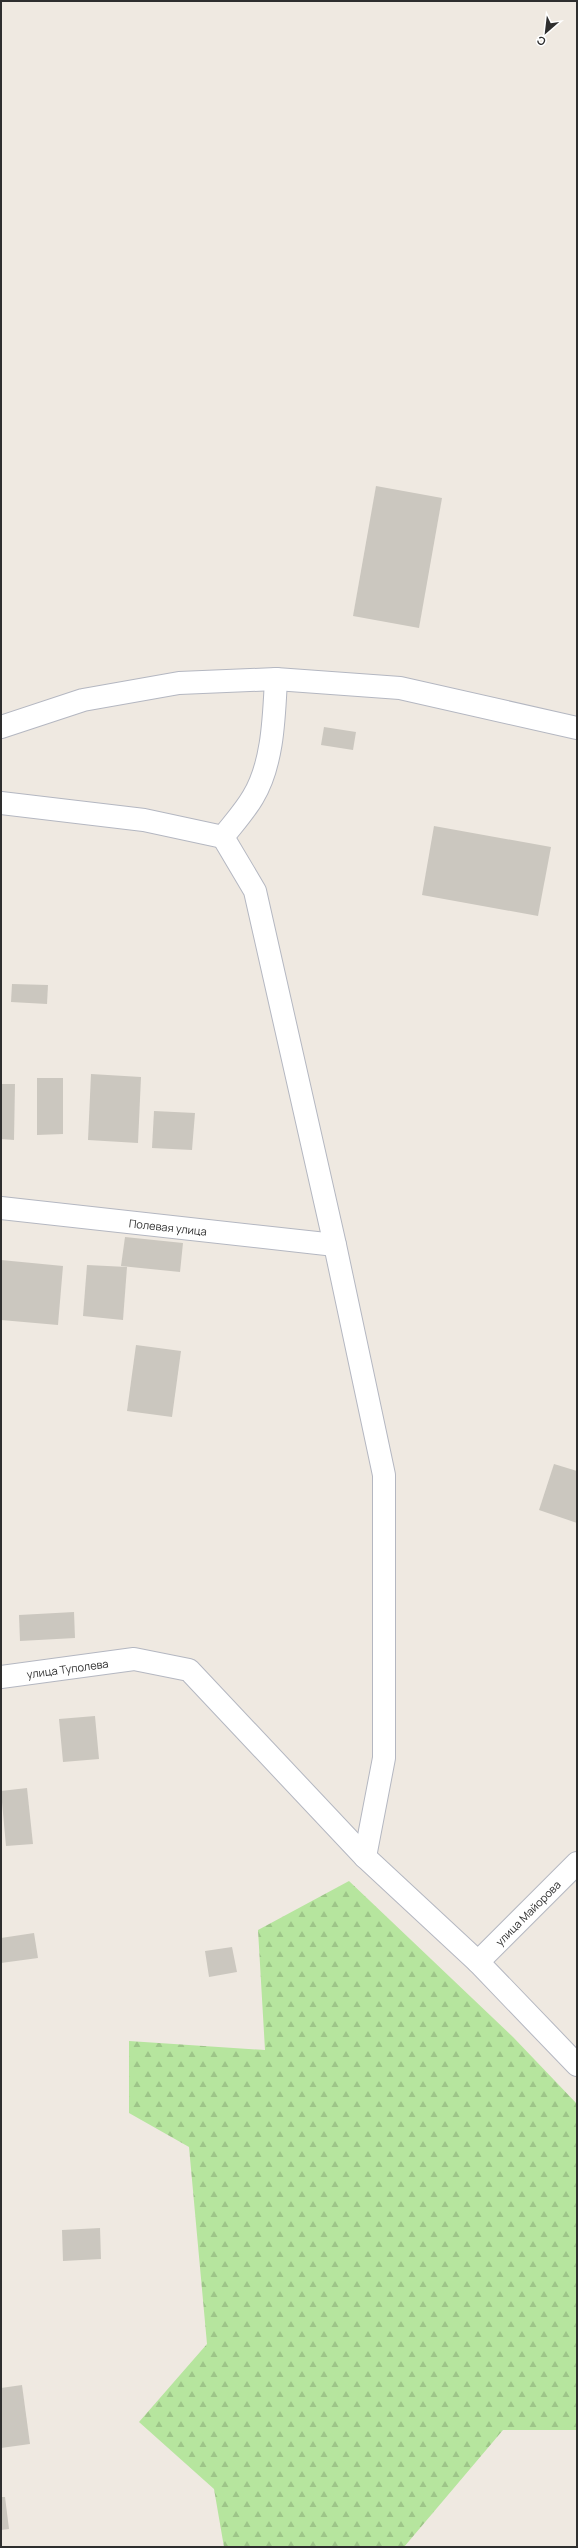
<svg xmlns="http://www.w3.org/2000/svg" width="578" height="2548" font-family="Manrope,sans-serif">
	<style>
		.forest { fill: url(#forest-firs) }
		.building { fill: #cbc7bf }
		.lines { fill: none; stroke-linecap: round; stroke-linejoin: round }
		.minor-casing { stroke: #b4b7c1; stroke-width: 24 }
		.minor { stroke: #fff; stroke-width: 22 }
		.labels { text-anchor: middle; dominant-baseline: central; stroke-width: 3; stroke-linejoin: round; paint-order: stroke }
		.street-label { font-size: 11px; fill: #2e2e2e; stroke: #fff }
	</style>
	<defs>
		<pattern id="forest-firs" width="22" height="20" patternUnits="userSpaceOnUse"><rect width="22" height="20" fill="#b6e59e"/><path d="M5 1l3.5 6h-7zM16 11l3.5 6h-7z" fill="#9dc588"/></pattern>
	</defs>
	<rect width="100%" height="100%" fill="#efe9e1"/>
	<path class="forest" d="M349 1881 513 2037 577 2104V2430H503L404 2547H224L214 2489 139 2422 207 2344 189 2147 129 2113V2041L265 2050 258 1930Z"/>
	<g class="building">
		<path d="M376 486 442 498 419 628 353 616Z"/>
		<path d="M324 727 356 732 353 750 321 745Z"/>
		<path d="M434 826 551 847 538 916 422 895Z"/>
		<path d="M12 984 48 985 47 1004 11 1002Z"/>
		<path d="M91 1074 141 1077 138 1143 88 1140Z"/>
		<path d="M37 1078H63V1134L37 1135Z"/>
		<path d="M1 1084H15L14 1140 1 1139Z"/>
		<path d="M154 1111 195 1113 192 1150 152 1148Z"/>
		<path d="M125 1237 183 1243 180 1272 121 1266Z"/>
		<path d="M1 1260 63 1266 58 1325 1 1320Z"/>
		<path d="M87 1265 127 1267 123 1320 83 1316Z"/>
		<path d="M136 1345 181 1351 172 1417 127 1411Z"/>
		<path d="M554 1464 577 1471V1523L539 1510Z"/>
		<path d="M74 1612 75 1638 20 1641 19 1615Z"/>
		<path d="M95 1716 99 1759 63 1762 59 1719Z"/>
		<path d="M27 1788 33 1844 6 1846 1 1791Z"/>
		<path d="M34 1933 38 1958 1 1963V1938Z"/>
		<path d="M232 1947 237 1972 209 1977 205 1951Z"/>
		<path d="M100 2228 101 2259 63 2261 62 2230Z"/>
		<path d="M22 2385 30 2444 1 2448V2388Z"/>
		<path d="M1 2497H5L9 2529 1 2530Z"/>
	</g>
	<g class="lines">
		<defs>
			<g id="minor">
				<path d="M276 679C274 717 273 764 253 797 245 811 233 824 223 837L255 891 335 1245 384 1475V1758L365 1857"/>
				<path d="M1 727 83 700 179 683 276 679 400 688 577 728"/>
				<path d="M1 803 144 820 223 837"/>
				<path id="s1" d="M1 1208 335 1245"/>
				<path id="s2" d="M1 1677 134 1659 189 1670 365 1857 478 1962 577 2065"/>
				<path id="s3" d="M478 1962 577 1863"/>
			</g>
		</defs>
		<use href="#minor" class="minor-casing"/>
		<use href="#minor" class="minor"/>
	</g>
	<g class="labels">
		<g class="street-label">
			<text stroke="none"><textPath href="#s1" startOffset="168">Полевая улица</textPath></text>
			<text stroke="none"><textPath href="#s2" startOffset="67">улица Туполева</textPath></text>
			<text stroke="none"><textPath href="#s3" startOffset="70">улица Майорова</textPath></text>
		</g>
	</g>
	<rect width="578" height="2548" fill="none" stroke="#2e2e2e" stroke-width="4"/>
	<g transform="translate(546 32) rotate(208)" stroke="#ffffff" stroke-width="3" paint-order="stroke">
	<path d="M0-3L7 15L0 10L-7 15Z" fill="#2e2e2e"/>
	<text y="-6" font-size="11" font-weight="bold" text-anchor="middle" fill="#2e2e2e">С</text>
	</g>
</svg>
